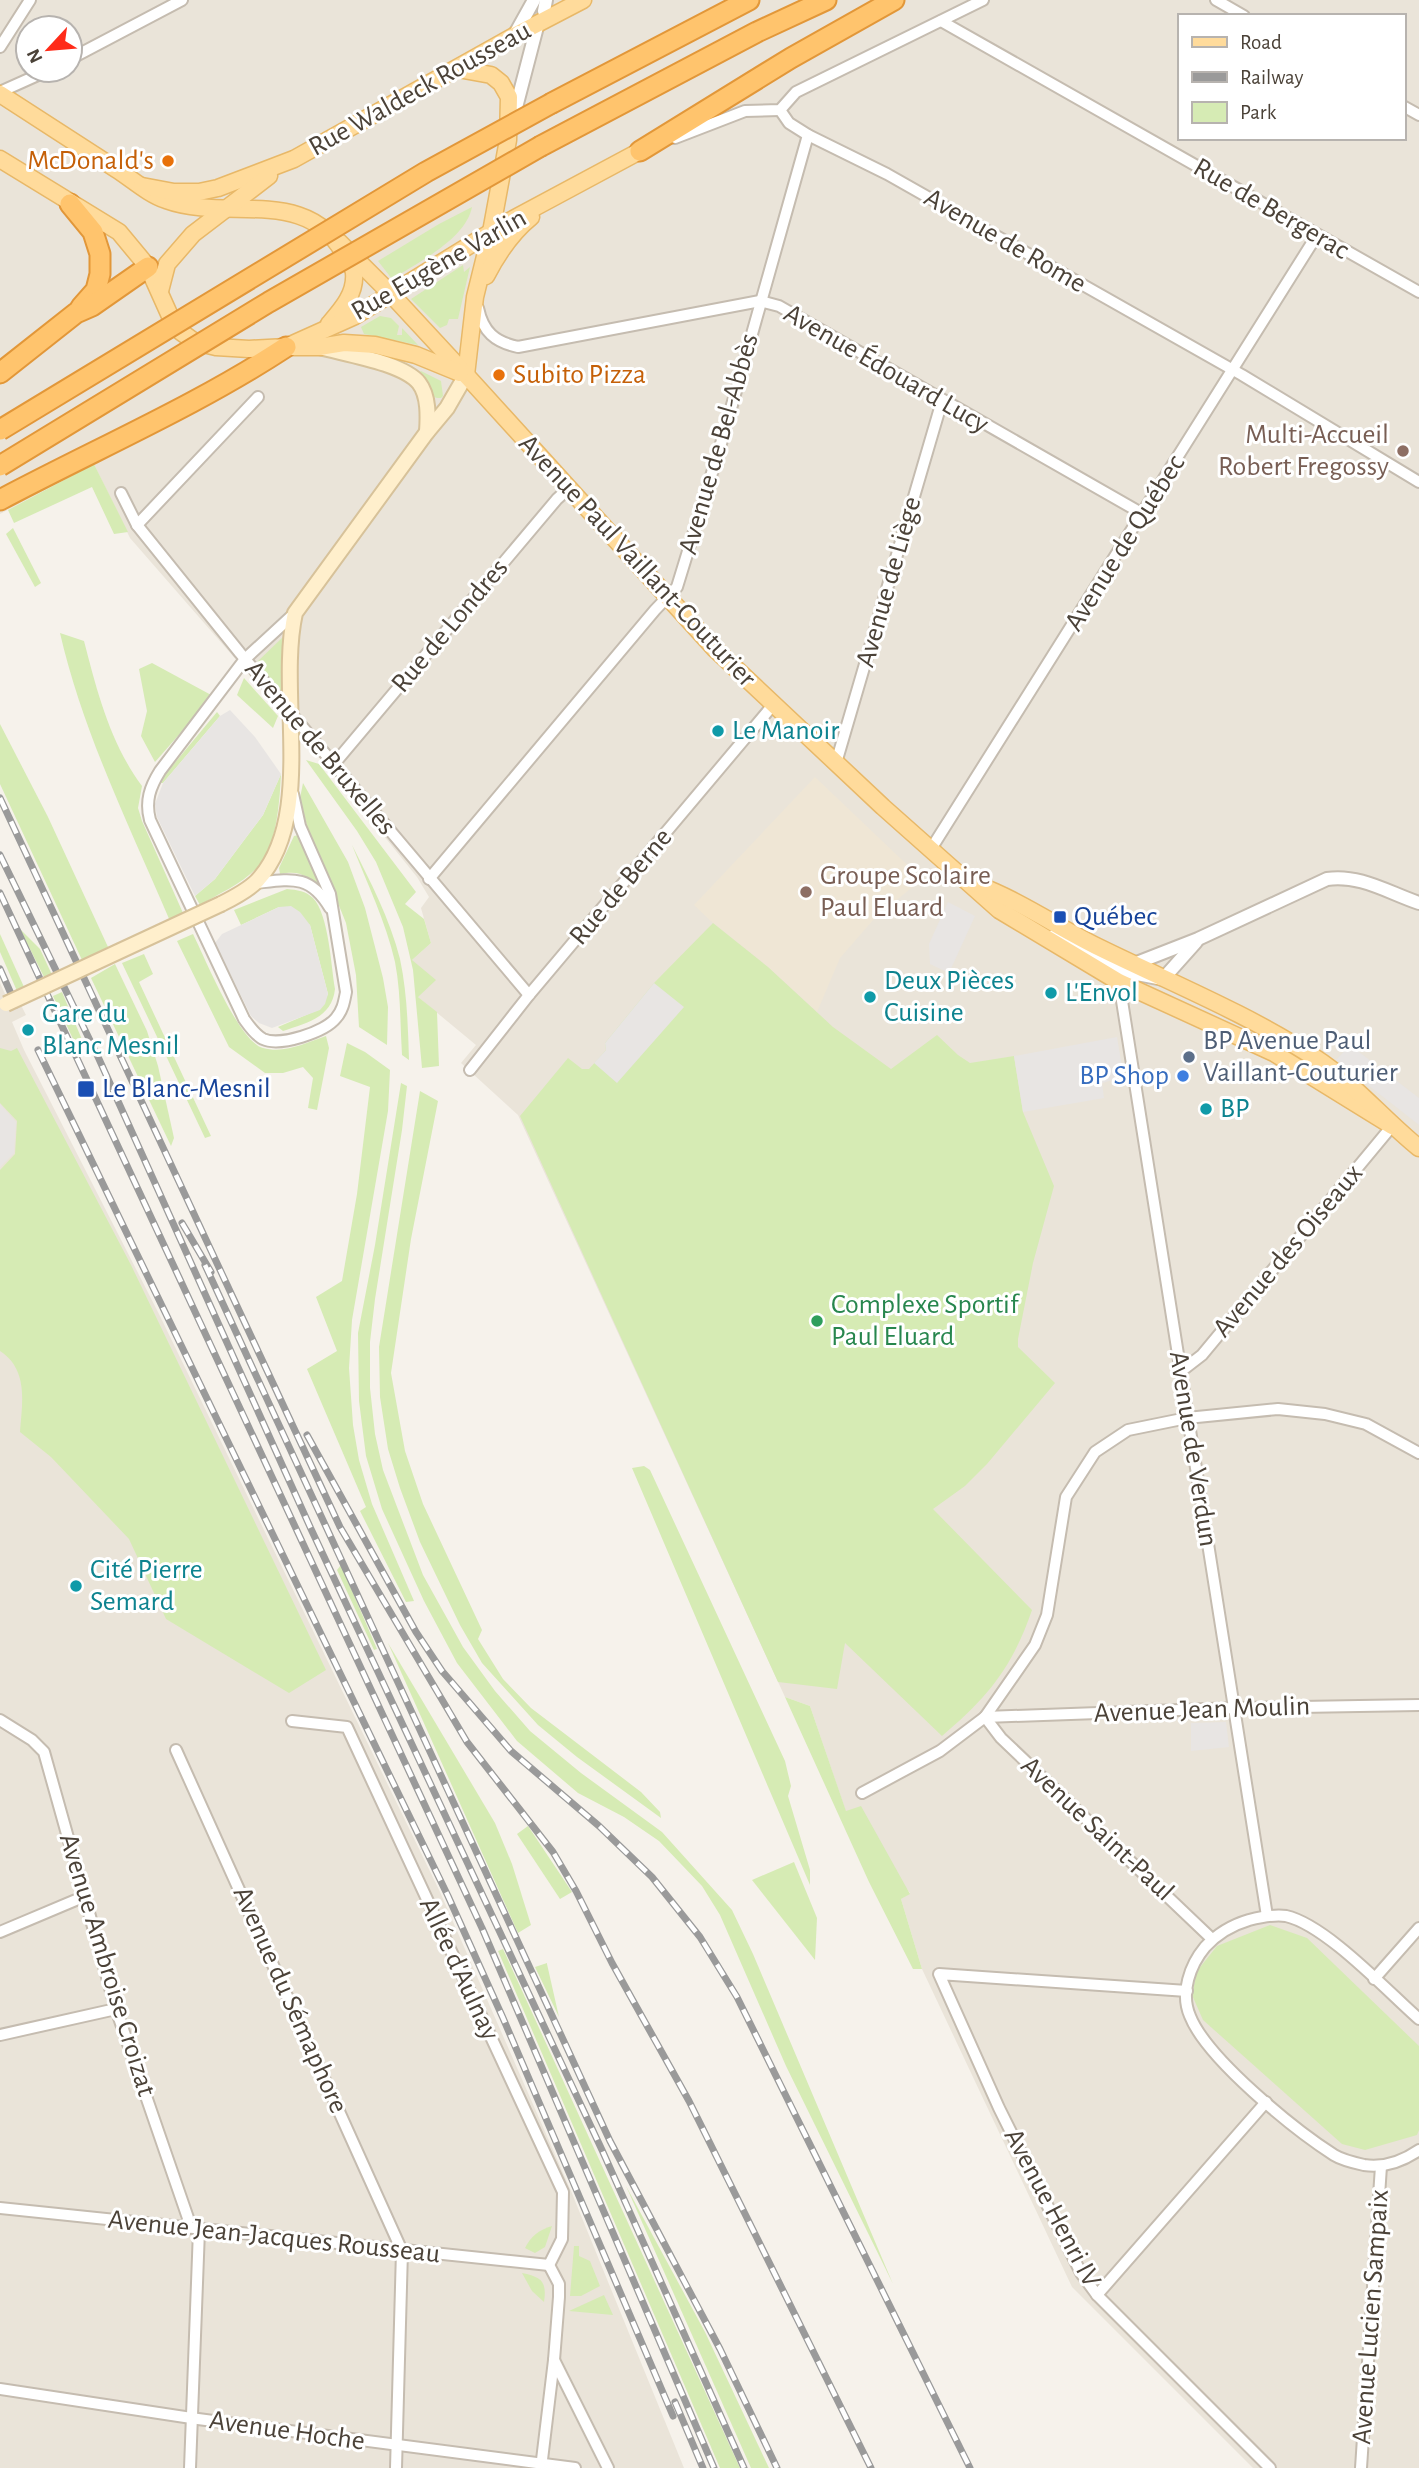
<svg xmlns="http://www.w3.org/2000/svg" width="1419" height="2468" font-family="'Alegreya Sans',sans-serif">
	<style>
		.residential { fill: #eae4d9; fill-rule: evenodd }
		.education { fill: #efe6d5 }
		.green { fill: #d6ebb4 }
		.parking { fill: #e8e5e3 }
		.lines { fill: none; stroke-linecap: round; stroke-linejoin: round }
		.minor-casing { stroke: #c5bcb0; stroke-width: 14 }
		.tertiary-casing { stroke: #c5bcb0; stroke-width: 16 }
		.secondary-casing { stroke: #d7c29a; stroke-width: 18 }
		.primary-casing { stroke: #e8b868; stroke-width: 19 }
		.motorway-casing { stroke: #e29739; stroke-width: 23 }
		.minor { stroke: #fff; stroke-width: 10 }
		.tertiary { stroke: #fff; stroke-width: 12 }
		.secondary { stroke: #ffefcc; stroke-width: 14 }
		.primary { stroke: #ffdb9b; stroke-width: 16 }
		.motorway { stroke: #ffc46d; stroke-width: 19 }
		.rail-casing { stroke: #9a9a9a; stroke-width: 7 }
		.rail { stroke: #fff; stroke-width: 4.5; stroke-dasharray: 13; stroke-linecap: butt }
		.secondary-bridge-casing { stroke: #d7c29a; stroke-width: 18; stroke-linecap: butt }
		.motorway-bridge-casing { stroke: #e29739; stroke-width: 23; stroke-linecap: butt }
		.secondary-bridge { stroke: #ffefcc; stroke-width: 14 }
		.motorway-bridge { stroke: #ffc46d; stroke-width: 19 }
		.food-dot { fill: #e8710a; stroke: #fff; stroke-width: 2.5 }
		.education-dot { fill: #8d6e63; stroke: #fff; stroke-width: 2.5 }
		.culture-dot { fill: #0f9aa8; stroke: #fff; stroke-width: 2.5 }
		.transit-dot { fill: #1a4fb4; stroke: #fff; stroke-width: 2.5 }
		.service-dot { fill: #5c6f8a; stroke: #fff; stroke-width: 2.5 }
		.shop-dot { fill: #3f7fe0; stroke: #fff; stroke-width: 2.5 }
		.leisure-dot { fill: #2e9e5b; stroke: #fff; stroke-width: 2.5 }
		.labels { text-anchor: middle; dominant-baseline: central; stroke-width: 6; stroke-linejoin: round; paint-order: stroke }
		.street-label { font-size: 28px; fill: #4b4238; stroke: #fff }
		.food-label { font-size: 28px; fill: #c56008; stroke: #fff; text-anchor: end }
		.education-label { font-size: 28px; fill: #785e54; stroke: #fff; text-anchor: end }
		.culture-label { font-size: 28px; fill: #0d838f; stroke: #fff; text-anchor: start }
		.transit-label { font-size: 28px; fill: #164399; stroke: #fff; text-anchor: start }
		.service-label { font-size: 28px; fill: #4e5e75; stroke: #fff; text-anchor: start }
		.shop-label { font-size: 28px; fill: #366cbe; stroke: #fff; text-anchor: end }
		.leisure-label { font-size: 28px; fill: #27864d; stroke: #fff; text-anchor: start }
	</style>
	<rect width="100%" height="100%" fill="#f6f2eb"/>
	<g class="residential">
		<path d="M0 0H1419V2468H1253L1072 2287 922 1969 901 1899 910 1893 846 1812 810 1706 785 1697 518 1115 461 1063 476 1045 418 997 412 960 431 943 421 908 429 897 417 877 313 748 130 538 94 464 0 514ZM1179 16H1403V138H1179ZM28 28H70V70H28Z"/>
		<path d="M0 983 5 994 20 1003 26 1015 12 1022 24 1050 159 1314 440 1892 571 2191 684 2468H0Z"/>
	</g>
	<path class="education" d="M815 777 922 879 874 919 840 958 817 1012 768 967 713 923 694 905Z"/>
	<g class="green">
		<path d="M472 207C466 239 417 263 392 279L378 261 439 224Z"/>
		<path d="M463 265 464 272 470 267 458 319H449L447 325 440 328 411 299Z"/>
		<path d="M380 316 391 318 399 326 397 335H402V328L418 345 364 334 361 327Z"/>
		<path d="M421 371 441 381 443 396 441 398C428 399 423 384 417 374Z"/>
		<path d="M94 464 128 532 114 534 92 487 14 523 8 510Z"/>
		<path d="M13 528 41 583 35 587 6 534Z"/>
		<path d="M60 633 84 641C97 691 110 743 142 786L138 808 142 821 183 913 170 921C130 827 83 733 60 633Z"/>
		<path d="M283 637V693L256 663Z"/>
		<path d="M152 663 213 696 155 762 141 736 147 711 139 669Z"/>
		<path d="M244 678 278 716 273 728 237 695Z"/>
		<path d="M217 712 220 716 163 783H158Z"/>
		<path d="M0 724 48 817 108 947 82 960 0 784Z"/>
		<path d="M306 760 319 764 416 892 405 904 424 919 431 943 412 960 436 980 418 997 437 1012 439 1066 422 1068 413 970 403 927 376 862 357 831Z"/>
		<path d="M281 774C280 797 277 841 263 860 249 881 221 892 200 905L195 896 215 879 263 815Z"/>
		<path d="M303 783 348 862 365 908 383 978 388 1007 387 1045 359 1027 356 975 346 923 307 826 300 798Z"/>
		<path d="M299 835 323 892C307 876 302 870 280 874L279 868 294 836Z"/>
		<path d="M352 845C370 881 390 919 400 959 407 992 408 1026 409 1060L402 1055C400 1024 401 993 395 962 386 922 367 883 352 845Z"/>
		<path d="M287 889C297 890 306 891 313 898 329 915 331 966 335 989 332 1018 306 1023 283 1031L278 1027 320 1009 328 994 310 925 279 907 241 925 234 910Z"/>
		<path d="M713 923 768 967 833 1027 891 1069 937 1035 958 1055 970 1063 1014 1056 1023 1112 1054 1186 1033 1263 1018 1339V1347L1055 1383 987 1464 965 1486 933 1509 1032 1610C1012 1668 988 1697 942 1736L845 1643 837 1689 778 1682 520 1116 568 1058 582 1069H589L606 1050 605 1043 654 983Z"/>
		<path d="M20 929 40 949 53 977 45 979Z"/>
		<path d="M0 934 24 987 17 991 0 952Z"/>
		<path d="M193 934C205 958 239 1042 263 1048 285 1054 305 1043 326 1036L329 1048 317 1110 308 1108 313 1078 303 1067 283 1073H265L229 1047 177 941Z"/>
		<path d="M144 954 153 974 139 982 211 1136 205 1138 122 963Z"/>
		<path d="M115 964 147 1031 158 1066 174 1138 171 1146 91 978Z"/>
		<path d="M62 992 83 1042 73 1039 53 996Z"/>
		<path d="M347 1043 365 1052 390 1070 388 1111 352 1320 349 1368 353 1425 359 1460 372 1504 414 1601 406 1602 360 1511 366 1507 307 1369 337 1351 316 1297 342 1281 357 1194 370 1087 340 1076Z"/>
		<path d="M0 1048 11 1051 17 1048 131 1265 326 1670 289 1693 166 1619 129 1539 51 1457 20 1432C22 1403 29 1370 0 1351V1170L15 1154 17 1121 0 1103Z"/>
		<path d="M401 1083 407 1086 402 1130 375 1299 370 1342V1388L375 1434 383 1470 423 1575 463 1647 495 1691 530 1731 581 1773 662 1832 732 1910 753 1954 893 2284 786 2066 720 1915 702 1886 659 1841 624 1817 578 1793 517 1741 457 1663 424 1601 382 1509 366 1456 359 1401 358 1333 375 1245Z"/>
		<path d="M420 1091 438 1101 411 1239 391 1373 405 1451 423 1504 482 1630 478 1639 503 1679 531 1708 641 1792 660 1812 661 1818 577 1757 538 1725 482 1663 460 1625 420 1542 400 1488 388 1449 380 1397 379 1347Z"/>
		<path d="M644 1466 650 1470 785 1761 791 1786 788 1796 810 1870V1885L632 1468Z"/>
		<path d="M341 1565 377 1649 374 1650 337 1570Z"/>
		<path d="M388 1643 495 1823 512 1864 531 1925 518 1933Z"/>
		<path d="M785 1697 810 1706 846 1811 861 1806 910 1894 901 1899 922 1969H913L869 1882Z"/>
		<path d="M528 1826 572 1892 560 1899 517 1834Z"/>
		<path d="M794 1862 817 1918 815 1960 752 1880Z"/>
		<path d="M1270 1925 1307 1938 1419 2046V2130L1417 2135 1365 2150 1342 2144 1203 2020 1192 1995 1197 1971 1217 1946Z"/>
		<path d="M503 1949 740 2468H720L498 1951Z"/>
		<path d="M547 1963V1964L559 2017 535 1967Z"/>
		<path d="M626 2186 705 2332 769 2468H751Z"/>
		<path d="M552 2226 545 2247 535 2253 525 2248C531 2236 539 2230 552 2226Z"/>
		<path d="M574 2246H579V2256L590 2261 600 2286 581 2296H570Z"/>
		<path d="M522 2273C542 2277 547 2282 544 2302L532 2291Z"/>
		<path d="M604 2295 613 2315 569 2311Z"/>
	</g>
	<g class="parking">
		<path d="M230 710 255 737 281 774 263 815 215 879 195 896 157 817 155 804 163 783 220 716Z"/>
		<path d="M948 902 975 916 949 973 930 964 929 944Z"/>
		<path d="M291 906 300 912 310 925 328 994 325 1004 320 1010 272 1028 259 1023 251 1016 215 943 222 934 279 907Z"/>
		<path d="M654 983 684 1007 617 1083 594 1063 606 1050 605 1043Z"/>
		<path d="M1117 1037 1122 1067 1114 1069 1116 1079 1102 1083 1104 1098 1023 1112 1014 1056Z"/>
		<path d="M1350 1045 1419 1098V1125L1336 1060Z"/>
		<path d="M0 1104 16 1122 14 1153 0 1167Z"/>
		<path d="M1226 1722 1229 1747 1191 1751V1723Z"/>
	</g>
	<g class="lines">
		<defs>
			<g id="minor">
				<path d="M1216 0 1244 16"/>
				<path d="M941 21 1419 292"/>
				<path d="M0 47 30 0"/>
				<path d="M70 59 182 0"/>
				<path d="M0 92 49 70"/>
				<path d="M1403 106 1419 115"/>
				<path d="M780 110 789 123 808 135 887 174 1242 375 1419 482"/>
				<path d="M675 138 745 111 780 110 796 92 983 0"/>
				<path d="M478 308C483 332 495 342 518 347L760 301 779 306 1143 514"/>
				<path d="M121 493 137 525 240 653 529 995"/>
				<path d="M137 525 258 397"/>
				<path d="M836 763 942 401"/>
				<path d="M334 764 557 499 568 489"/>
				<path d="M293 794 300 826 330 894 346 992C344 1002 343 1010 336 1018 325 1032 280 1047 263 1039 255 1035 249 1026 244 1019L150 820C145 801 150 787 160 771L245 659 295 613"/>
				<path d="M931 849 1317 235"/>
				<path d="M429 879 655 610 677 587 723 437 808 135"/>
				<path d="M256 883C291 879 310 874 330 908"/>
				<path d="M1121 979 1119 982 1267 1916"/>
				<path d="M470 1070 529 995 773 705"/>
				<path d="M1180 1372 1202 1355 1392 1126"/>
				<path d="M985 1717 1235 1708 1419 1705"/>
				<path d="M985 1717 1001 1738 1212 1939"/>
				<path d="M0 1720 32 1740 44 1752 116 2009 188 2218 187 2229"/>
				<path d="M292 1721 347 1727 563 2192 562 2239 549 2265"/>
				<path d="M176 1750 402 2251 396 2468"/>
				<path d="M862 1793 940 1751 985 1717 1035 1645 1047 1615 1066 1497 1095 1452 1128 1430 1187 1418 1278 1409 1325 1414 1366 1424 1419 1453"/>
				<path d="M0 1932 83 1897"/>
				<path d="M1374 1979 1419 1928"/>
				<path d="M1187 1991 939 1974 999 2108 1081 2273 1097 2295 1270 2468"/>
				<path d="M1419 2019C1387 1991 1326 1925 1286 1916 1274 1914 1261 1917 1249 1920 1232 1925 1217 1934 1205 1947 1190 1965 1180 1993 1190 2016 1207 2059 1295 2130 1334 2155 1342 2160 1355 2163 1364 2165 1384 2168 1403 2161 1419 2150"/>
				<path d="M0 2035 116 2009"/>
				<path d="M0 2208 549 2265"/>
				<path d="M1097 2295 1266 2102"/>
				<path d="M554 2360 608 2468"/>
				<path d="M0 2389 198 2419 575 2468"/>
				<path d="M190 2468 199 2230"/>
				<path d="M541 2468 554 2360 559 2297V2284L549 2265"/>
				<path d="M1361 2468 1381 2166"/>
			</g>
			<g id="tertiary">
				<path d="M544 11 546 0"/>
				<path d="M514 36 534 0"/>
				<path d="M513 119 538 23"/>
				<path d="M1055 935 1127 972 1163 979 1196 942"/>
				<path d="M1134 964 1198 939 1327 879C1360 874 1389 893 1419 903"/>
			</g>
			<g id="secondary">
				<path d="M320 347C345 354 403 363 419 383 429 396 428 417 427 432"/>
				<path d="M221 904C233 898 248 890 257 881 316 818 277 693 295 613L427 432 447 408 466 375"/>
			</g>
			<g id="primary">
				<path d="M458 69 491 75 501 83 509 97 508 140 491 232 475 297 466 375"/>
				<path d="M0 94C39 119 77 144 116 169 132 179 148 194 166 200 229 223 309 183 347 259 349 263 354 269 354 273 356 294 341 310 329 324"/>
				<path d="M0 159 119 232 148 267 170 316 181 332 195 342 216 347 249 349 286 347 355 316 504 224 640 151"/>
				<path d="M142 186 174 192H199L218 188 294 159 514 36 583 0"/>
				<path d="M339 242 390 293 466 375 715 649 883 807 999 910 1119 982 1274 1053 1392 1126"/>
				<path d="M486 276C498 253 511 233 531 217"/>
				<path d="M160 291 167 264 193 234 269 176"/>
				<path d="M292 347H319L344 343 375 345 416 355 460 373"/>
				<path d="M978 885C1020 901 1056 926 1096 946 1169 982 1246 1013 1314 1057 1353 1082 1383 1119 1419 1148"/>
			</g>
			<g id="motorway">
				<path d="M552 103 749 0"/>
				<path d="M541 146 757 32 826 0"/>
				<path d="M640 151 791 58 894 0"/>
				<path d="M70 204 93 232 100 254V274L96 290 81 307"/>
				<path d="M0 373 76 313 92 306 148 267"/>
				<path d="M0 500C96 449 196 406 286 347"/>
			</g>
		</defs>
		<use href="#minor" class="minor-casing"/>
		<use href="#tertiary" class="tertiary-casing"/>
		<use href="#secondary" class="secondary-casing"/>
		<use href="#primary" class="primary-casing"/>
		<use href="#motorway" class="motorway-casing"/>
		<use href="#minor" class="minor"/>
		<use href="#tertiary" class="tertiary"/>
		<use href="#secondary" class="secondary"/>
		<use href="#primary" class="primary"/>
		<use href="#motorway" class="motorway"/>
		<defs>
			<g id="rail">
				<path d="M0 798 340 1527 467 1742 553 1852 576 1891 612 1963 689 2101 871 2468"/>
				<path d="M0 855 99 1059 311 1529 602 2150 744 2468"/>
				<path d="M0 893 482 1928 714 2468"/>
				<path d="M0 969 16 1005"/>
				<path d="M38 1050 448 1896 503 2018 673 2416"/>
				<path d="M182 1223 211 1272"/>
				<path d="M205 1265 610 2141 720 2349 777 2468"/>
				<path d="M307 1435 416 1632 442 1671 511 1751 599 1826 652 1877 700 1937 737 1997 970 2468"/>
				<path d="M675 2402 703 2468"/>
			</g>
		</defs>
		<use href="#rail" class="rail-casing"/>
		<use href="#rail" class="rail"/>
		<defs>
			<path id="secondary-bridge" d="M6 1004 221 904"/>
			<g id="motorway-bridge">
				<path d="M0 430 426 172 552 103"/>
				<path d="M0 466 269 302 541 146"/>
			</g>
		</defs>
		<use href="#secondary-bridge" class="secondary-bridge-casing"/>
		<use href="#motorway-bridge" class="motorway-bridge-casing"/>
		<use href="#secondary-bridge" class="secondary-bridge"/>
		<use href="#motorway-bridge" class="motorway-bridge"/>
	</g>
	<g class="food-dot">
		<circle cx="168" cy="161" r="7"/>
		<circle cx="499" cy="375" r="7"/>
	</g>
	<g class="education-dot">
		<circle cx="1403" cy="451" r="7"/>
		<circle cx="806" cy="892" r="7"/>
	</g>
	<g class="culture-dot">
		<circle cx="718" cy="731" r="7"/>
		<circle cx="1051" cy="993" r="7"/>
		<circle cx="870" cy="997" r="7"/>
		<circle cx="28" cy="1030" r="7"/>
		<circle cx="1206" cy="1109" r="7"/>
		<circle cx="76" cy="1586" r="7"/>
	</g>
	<g class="transit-dot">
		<rect x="1053" y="910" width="14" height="14" rx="3.5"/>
		<rect x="77" y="1080" width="18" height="18" rx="3.5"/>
	</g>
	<circle class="service-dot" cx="1189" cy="1057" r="7"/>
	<circle class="shop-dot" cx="1183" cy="1076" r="7"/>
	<circle class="leisure-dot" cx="817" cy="1321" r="7"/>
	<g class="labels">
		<g class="street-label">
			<text transform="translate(420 89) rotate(-29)">Rue Waldeck Rousseau</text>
			<text transform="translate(1271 209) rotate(30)">Rue de Bergerac</text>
			<text transform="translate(1005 241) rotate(30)">Avenue de Rome</text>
			<text transform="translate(439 265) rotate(-30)">Rue Eugène Varlin</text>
			<text transform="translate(886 369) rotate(30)">Avenue Édouard Lucy</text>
			<text transform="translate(719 444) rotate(-74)">Avenue de Bel-Abbès</text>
			<text transform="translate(1125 543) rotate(-58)">Avenue de Québec</text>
			<text transform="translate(637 561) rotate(47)">Avenue Paul Vaillant-Couturier</text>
			<text transform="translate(889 582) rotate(-74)">Avenue de Liège</text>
			<text transform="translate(450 626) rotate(-50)">Rue de Londres</text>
			<text transform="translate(320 748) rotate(50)">Avenue de Bruxelles</text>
			<text transform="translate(621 887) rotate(-50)">Rue de Berne</text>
			<text transform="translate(1288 1251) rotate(-50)">Avenue des Oiseaux</text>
			<text transform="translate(1193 1449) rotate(81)">Avenue de Verdun</text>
			<text transform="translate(1202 1710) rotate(-2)">Avenue Jean Moulin</text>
			<text transform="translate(1097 1829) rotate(43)">Avenue Saint-Paul</text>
			<text transform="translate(107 1965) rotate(73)">Avenue Ambroise Croizat</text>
			<text transform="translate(459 1969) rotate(65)">Allée d'Aulnay</text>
			<text transform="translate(290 2000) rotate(66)">Avenue du Sémaphore</text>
			<text transform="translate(1052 2208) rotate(62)">Avenue Henri IV</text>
			<text transform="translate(274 2237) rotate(6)">Avenue Jean-Jacques Rousseau</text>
			<text transform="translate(1371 2317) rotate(-86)">Avenue Lucien Sampaix</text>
			<text transform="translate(287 2431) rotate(8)">Avenue Hoche</text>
		</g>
		<g class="food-label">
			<text x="154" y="161">McDonald's</text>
			<text x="513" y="375" text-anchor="start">Subito Pizza</text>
		</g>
		<g class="education-label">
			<text x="1389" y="435">Multi-Accueil<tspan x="1389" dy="32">Robert Fregossy</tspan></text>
			<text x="820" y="876" text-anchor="start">Groupe Scolaire<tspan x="820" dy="32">Paul Eluard</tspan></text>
		</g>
		<g class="culture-label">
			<text x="732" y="731">Le Manoir</text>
			<text x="884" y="981">Deux Pièces<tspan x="884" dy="32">Cuisine</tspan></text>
			<text x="1065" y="993">L'Envol</text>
			<text x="42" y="1014">Gare du<tspan x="42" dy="32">Blanc Mesnil</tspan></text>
			<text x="1220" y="1109">BP</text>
			<text x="90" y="1570">Cité Pierre<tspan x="90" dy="32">Semard</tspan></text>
		</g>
		<g class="transit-label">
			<text x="1074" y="917">Québec</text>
			<text x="102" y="1089">Le Blanc-Mesnil</text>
		</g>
		<g class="service-label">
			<text x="1203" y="1041">BP Avenue Paul<tspan x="1203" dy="32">Vaillant-Couturier</tspan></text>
		</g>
		<g class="shop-label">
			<text x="1169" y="1076">BP Shop</text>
		</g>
		<g class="leisure-label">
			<text x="831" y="1305">Complexe Sportif<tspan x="831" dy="32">Paul Eluard</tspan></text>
		</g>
	</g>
	<rect x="1178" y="14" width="228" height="126" fill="#ffffff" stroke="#b7b3af" stroke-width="2"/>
	<rect x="1192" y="37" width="35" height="10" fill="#ffdb9b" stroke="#b7b3af" stroke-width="2"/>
	<text x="1240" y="49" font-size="21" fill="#4b4238">Road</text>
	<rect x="1192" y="72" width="35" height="10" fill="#9a9a9a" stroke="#b7b3af" stroke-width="2"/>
	<text x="1240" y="84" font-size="21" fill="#4b4238">Railway</text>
	<rect x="1192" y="102" width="35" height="21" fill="#d6ebb4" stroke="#b7b3af" stroke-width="2"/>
	<text x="1240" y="119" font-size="21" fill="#4b4238">Park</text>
	<g transform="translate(49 49) rotate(244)"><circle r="33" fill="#ffffff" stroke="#b7b3af" stroke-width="2"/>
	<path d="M0-5L12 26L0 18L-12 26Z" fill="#ff2b19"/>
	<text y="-10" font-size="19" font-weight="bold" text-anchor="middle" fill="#4b4238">N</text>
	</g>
</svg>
